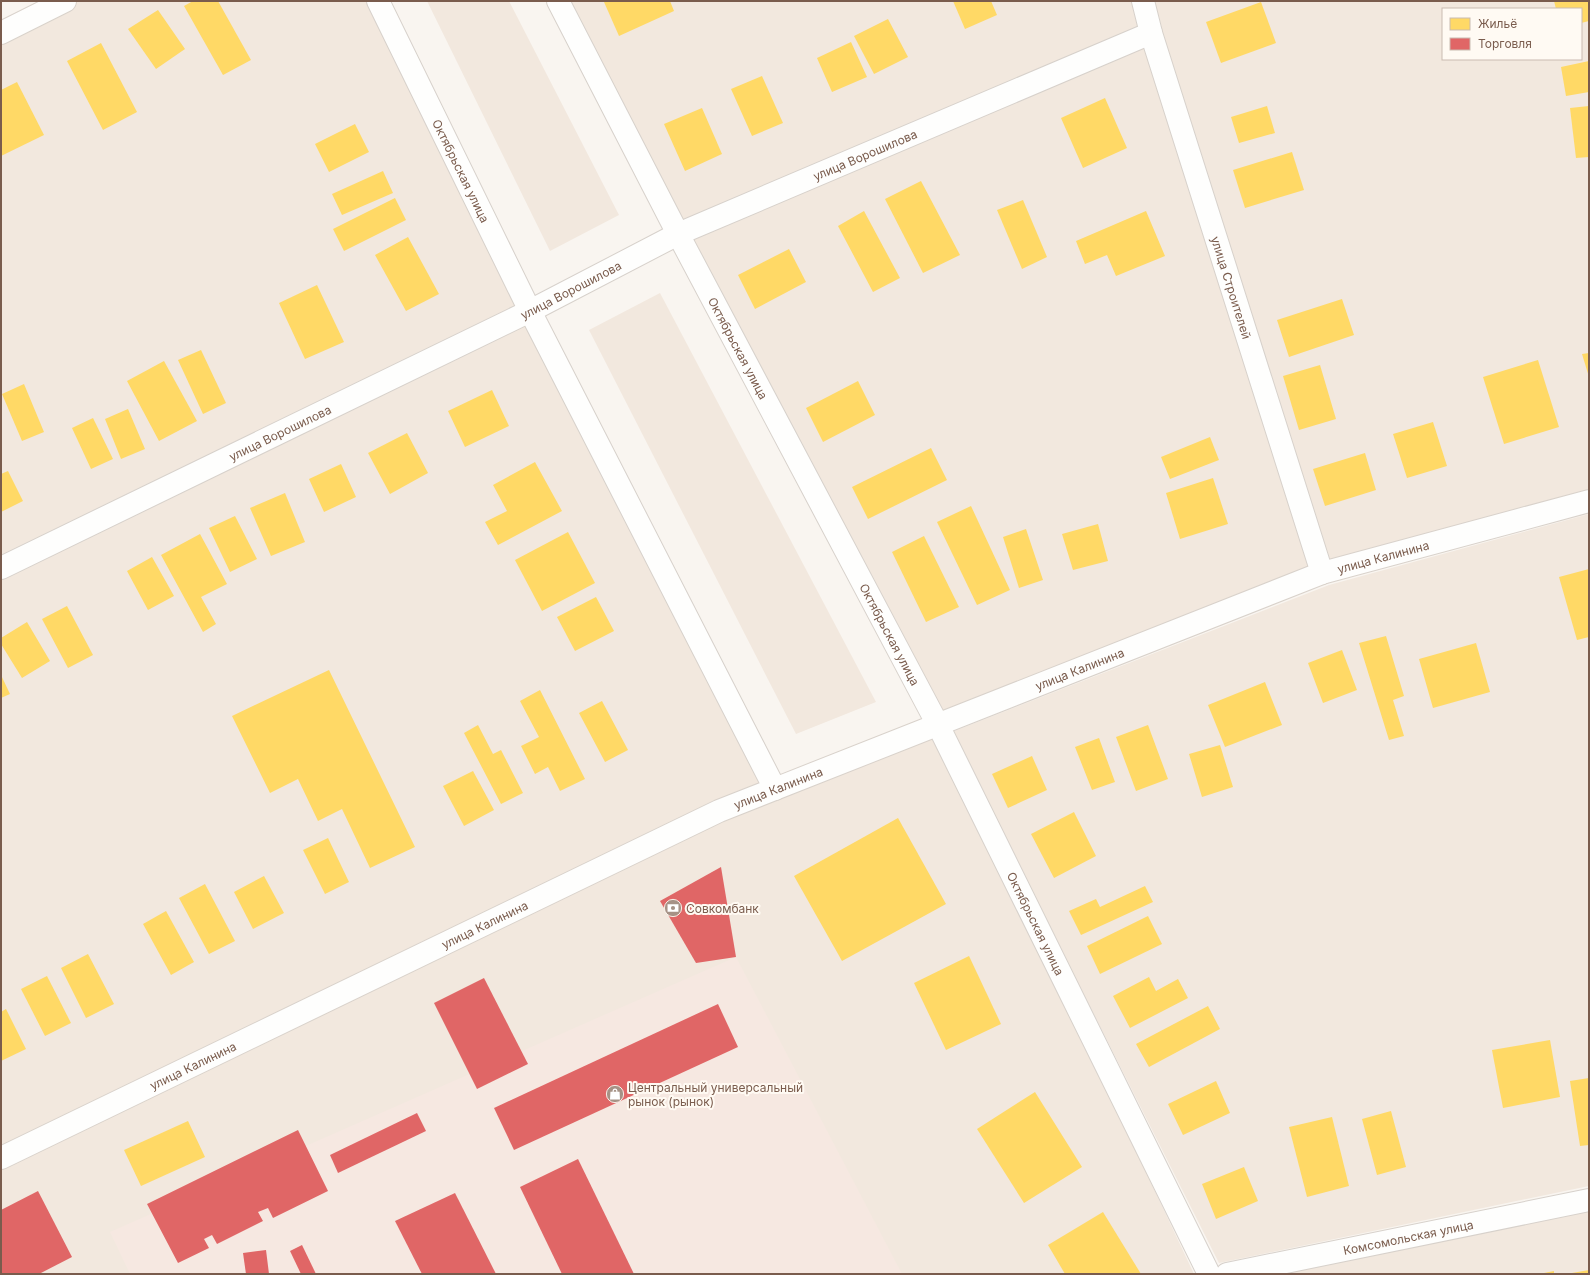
<svg xmlns="http://www.w3.org/2000/svg" width="1590" height="1275" font-family="Inter,sans-serif">
	<style>
		.residential { fill: #f2e8de; fill-rule: evenodd }
		.commercial { fill: #f6e8e1 }
		.homes { fill: #ffd966 }
		.shops { fill: #e06666 }
		.lines { fill: none; stroke-linecap: round; stroke-linejoin: round }
		.street-casing { stroke: #d7d1cb; stroke-width: 24 }
		.secondary-casing { stroke: #d9d2cb; stroke-width: 24 }
		.street { stroke: #fefefd; stroke-width: 22 }
		.secondary { stroke: #fefefd; stroke-width: 22 }
		.labels { text-anchor: middle; dominant-baseline: central; stroke-width: 4; stroke-linejoin: round; paint-order: stroke }
		.street-label { font-size: 12px; fill: #7a5c4d; stroke: #fffaf3 }
		.poi-label { font-size: 12px; fill: #7a5c4d; stroke: #fffaf3; text-anchor: start }
	</style>
	<rect width="100%" height="100%" fill="#f9f5f0"/>
	<g class="residential">
		<path d="M78 1H372L522 307 1 561V39Z"/>
		<path d="M427 1H509L619 215 550 251Z"/>
		<path d="M563 1H1139L1147 31 680 230Z"/>
		<path d="M1148 1H1589V495L1326 567ZM1443 9H1581V59H1443Z"/>
		<path d="M1149 36 1319 572 939 722 681 235Z"/>
		<path d="M660 293 876 702 796 734 589 330Z"/>
		<path d="M528 320 765 783 1 1151V576Z"/>
		<path d="M1589 514V1186L1219 1263 952 732 1329 585Z"/>
		<path d="M937 728 1194 1274H1V1163L716 817Z"/>
		<path d="M1589 1206V1274H1255Z"/>
	</g>
	<path class="commercial" d="M736 957 902 1274H130L110 1232Z"/>
	<g class="homes">
		<path d="M193 1H218L251 60 223 75 184 6Z"/>
		<path d="M605 1H670L674 11 619 36 604 2Z"/>
		<path d="M953 1H991L997 15 965 29Z"/>
		<path d="M1554 1H1589V21L1581 23V9H1556Z"/>
		<path d="M1261 2 1276 43 1221 63 1206 22Z"/>
		<path d="M158 10 185 49 156 69 128 29Z"/>
		<path d="M888 19 908 57 874 74 854 36Z"/>
		<path d="M851 42 867 77 832 92 817 58Z"/>
		<path d="M101 43 137 112 103 130 67 61Z"/>
		<path d="M1589 61V92L1566 96 1561 67Z"/>
		<path d="M762 76 783 123 752 136 731 89Z"/>
		<path d="M17 82 44 135 1 156V90Z"/>
		<path d="M1105 98 1127 148 1083 168 1061 118Z"/>
		<path d="M1267 106 1275 133 1239 143 1231 117Z"/>
		<path d="M1589 106V157L1576 158 1570 108Z"/>
		<path d="M702 108 722 154 685 171 664 124Z"/>
		<path d="M355 124 369 152 329 172 315 144Z"/>
		<path d="M1292 152 1304 190 1245 208 1233 170Z"/>
		<path d="M383 171 393 193 342 215 332 194Z"/>
		<path d="M921 181 960 255 923 273 885 199Z"/>
		<path d="M395 198 406 220 344 251 333 229Z"/>
		<path d="M1023 200 1047 257 1022 269 997 210Z"/>
		<path d="M864 211 900 278 873 292 838 226Z"/>
		<path d="M1146 211 1165 256 1116 276 1107 255 1085 264 1076 241Z"/>
		<path d="M408 237 439 294 406 311 375 255Z"/>
		<path d="M789 249 806 282 755 309 738 275Z"/>
		<path d="M317 285 344 342 305 359 279 303Z"/>
		<path d="M1342 299 1354 335 1289 357 1277 320Z"/>
		<path d="M201 350 226 403 203 414 178 360Z"/>
		<path d="M1589 353V377L1582 354Z"/>
		<path d="M1538 360 1559 427 1504 444 1483 377Z"/>
		<path d="M164 361 197 421 159 441 127 381Z"/>
		<path d="M1320 365 1336 419 1299 430 1283 376Z"/>
		<path d="M858 381 875 415 823 442 806 408Z"/>
		<path d="M24 384 44 432 22 441 2 394Z"/>
		<path d="M492 390 509 426 465 447 448 411Z"/>
		<path d="M128 409 145 449 121 459 105 419Z"/>
		<path d="M93 418 113 459 91 469 72 428Z"/>
		<path d="M1433 422 1447 466 1407 478 1393 434Z"/>
		<path d="M407 433 428 473 390 494 368 453Z"/>
		<path d="M1210 437 1219 460 1170 479 1161 457Z"/>
		<path d="M931 448 947 480 868 519 852 487Z"/>
		<path d="M1365 453 1376 490 1325 506 1313 469Z"/>
		<path d="M535 462 562 511 498 545 485 522 507 511 493 485Z"/>
		<path d="M341 464 356 497 324 512 309 479Z"/>
		<path d="M8 471 23 501 1 512V474Z"/>
		<path d="M1213 478 1228 524 1180 539 1166 493Z"/>
		<path d="M285 493 305 542 271 556 250 508Z"/>
		<path d="M971 506 1010 590 977 605 937 522Z"/>
		<path d="M235 516 257 559 230 572 209 528Z"/>
		<path d="M1098 524 1108 561 1073 570 1062 534Z"/>
		<path d="M1026 529 1043 580 1019 588 1003 537Z"/>
		<path d="M568 532 595 583 542 611 515 560Z"/>
		<path d="M200 534 227 584 201 597 216 624 203 632 161 555Z"/>
		<path d="M924 536 959 607 926 622 892 552Z"/>
		<path d="M152 557 174 596 148 610 127 571Z"/>
		<path d="M1589 569V637L1577 640 1559 577Z"/>
		<path d="M596 597 614 631 575 651 557 617Z"/>
		<path d="M67 606 93 655 68 668 42 619Z"/>
		<path d="M27 622 50 661 22 678 1 644V638Z"/>
		<path d="M1386 636 1404 696 1393 700 1404 736 1389 740 1359 643Z"/>
		<path d="M1476 643 1490 692 1433 708 1419 659Z"/>
		<path d="M1342 650 1357 690 1323 703 1308 663Z"/>
		<path d="M329 670 415 847 370 868 342 809 318 821 298 779 270 793 232 716Z"/>
		<path d="M1 675 10 694 1 698Z"/>
		<path d="M1265 682 1282 725 1225 747 1208 705Z"/>
		<path d="M540 690 585 779 560 791 548 767 535 774 521 746 539 737 520 701Z"/>
		<path d="M602 701 628 750 605 762 579 713Z"/>
		<path d="M478 725 493 754 501 750 523 793 501 804 464 733Z"/>
		<path d="M1148 725 1168 779 1136 791 1116 737Z"/>
		<path d="M1099 738 1115 782 1092 790 1075 747Z"/>
		<path d="M1220 745 1233 787 1202 797 1189 754Z"/>
		<path d="M1032 756 1047 790 1008 808 992 774Z"/>
		<path d="M473 771 494 810 464 826 443 786Z"/>
		<path d="M1074 812 1096 856 1054 878 1031 834Z"/>
		<path d="M898 818 946 904 842 961 794 876Z"/>
		<path d="M328 838 349 882 325 894 303 850Z"/>
		<path d="M264 876 284 913 253 929 234 892Z"/>
		<path d="M205 884 235 941 209 954 179 898Z"/>
		<path d="M1145 886 1153 902 1081 935 1069 911 1096 899 1100 907Z"/>
		<path d="M166 911 194 962 171 975 143 924Z"/>
		<path d="M1148 916 1162 944 1100 974 1087 946Z"/>
		<path d="M88 954 114 1004 86 1018 61 968Z"/>
		<path d="M969 956 1001 1024 946 1050 914 983Z"/>
		<path d="M47 976 71 1023 45 1036 21 989Z"/>
		<path d="M1149 977 1156 991 1178 979 1188 998 1130 1028 1113 996Z"/>
		<path d="M1208 1006 1220 1029 1149 1067 1136 1044Z"/>
		<path d="M6 1009 26 1049 1 1061V1012Z"/>
		<path d="M1550 1040 1560 1097 1503 1108 1492 1050Z"/>
		<path d="M1589 1078V1145L1580 1146 1570 1081Z"/>
		<path d="M1216 1081 1230 1113 1183 1135 1168 1104Z"/>
		<path d="M1035 1092 1082 1167 1024 1203 977 1129Z"/>
		<path d="M1391 1111 1406 1167 1377 1175 1362 1119Z"/>
		<path d="M1332 1117 1349 1186 1307 1197 1289 1127Z"/>
		<path d="M188 1121 205 1157 141 1186 124 1150Z"/>
		<path d="M1244 1167 1258 1201 1216 1219 1202 1184Z"/>
		<path d="M1103 1212 1141 1274H1065L1048 1245Z"/>
		<path d="M1589 1270V1274H1572V1273Z"/>
		<path d="M1554 1271V1274H1544V1273Z"/>
	</g>
	<g class="shops">
		<path d="M721 867 736 957 696 963 660 901Z"/>
		<path d="M484 978 528 1064 477 1089 434 1003Z"/>
		<path d="M718 1004 738 1047 514 1150 494 1108Z"/>
		<path d="M417 1113 426 1131 338 1173 330 1155Z"/>
		<path d="M298 1130 328 1191 273 1218 268 1208 258 1212 263 1221 217 1244 212 1235 204 1239 209 1248 178 1263 147 1204Z"/>
		<path d="M578 1159 634 1274H562L520 1187Z"/>
		<path d="M38 1191 72 1257 39 1274H1V1210Z"/>
		<path d="M455 1193 496 1274H422L395 1221Z"/>
		<path d="M302 1245 316 1274H301L290 1251Z"/>
		<path d="M266 1250 269 1274H246L243 1253Z"/>
	</g>
	<g class="lines">
		<defs>
			<g id="street">
				<path id="s1" d="M378 1 530 311 775 789"/>
				<path id="s2" d="M558 1 678 234 938 725 1209 1274"/>
				<path id="s3" d="M1143 1 1151 33 1322 573"/>
				<path id="s4" d="M1 568 530 311 678 234 1151 33"/>
				<path id="s5" d="M1227 1274 1589 1200"/>
			</g>
			<g id="secondary">
				<path d="M1 33 65 1"/>
				<path id="s6" d="M1 1158 719 811 1322 573 1589 501"/>
			</g>
		</defs>
		<use href="#street" class="street-casing"/>
		<use href="#secondary" class="secondary-casing"/>
		<use href="#street" class="street"/>
		<use href="#secondary" class="secondary"/>
	</g>
	<defs>
		<symbol id="bank-disc" viewBox="-11 -11 22 22"><circle r="9.5" fill="#a69286" stroke="#fffaf3"/><path d="M-6-4H6V4H-6ZM0-2.3a2.3 2.3 0 1 0 0 4.6a2.3 2.3 0 1 0 0-4.6Z" fill="#fff"/></symbol>
		<symbol id="shop-disc" viewBox="-11 -11 22 22"><circle r="9.5" fill="#a69286" stroke="#fffaf3"/><path d="M-5-2.5h2.3a2.7 3.5 0 0 1 5.4 0H5L5.5 6h-11ZM-1.5-2.5h3a1.5 2.3 0 0 0-3 0Z" fill="#fff"/></symbol>
	</defs>
	<g fill-rule="evenodd">
		<use href="#bank-disc" x="663" y="898" width="20" height="20"/>
		<use href="#shop-disc" x="605" y="1084" width="20" height="20"/>
	</g>
	<g class="labels">
		<g class="street-label">
			<text stroke="none"><textPath href="#s4" startOffset="958">улица Ворошилова</textPath></text>
			<text stroke="none"><textPath href="#s1" startOffset="189">Октябрьская улица</textPath></text>
			<text stroke="none"><textPath href="#s3" startOffset="300">улица Строителей</textPath></text>
			<text stroke="none"><textPath href="#s4" startOffset="634">улица Ворошилова</textPath></text>
			<text stroke="none"><textPath href="#s2" startOffset="391">Октябрьская улица</textPath></text>
			<text stroke="none"><textPath href="#s4" startOffset="310">улица Ворошилова</textPath></text>
			<text stroke="none"><textPath href="#s6" startOffset="1509">улица Калинина</textPath></text>
			<text stroke="none"><textPath href="#s2" startOffset="715">Октябрьская улица</textPath></text>
			<text stroke="none"><textPath href="#s6" startOffset="1185">улица Калинина</textPath></text>
			<text stroke="none"><textPath href="#s6" startOffset="861">улица Калинина</textPath></text>
			<text stroke="none"><textPath href="#s2" startOffset="1039">Октябрьская улица</textPath></text>
			<text stroke="none"><textPath href="#s6" startOffset="537">улица Калинина</textPath></text>
			<text stroke="none"><textPath href="#s6" startOffset="213">улица Калинина</textPath></text>
			<text stroke="none"><textPath href="#s5" startOffset="185">Комсомольская улица</textPath></text>
		</g>
		<g class="poi-label">
			<text x="686" y="908">Совкомбанк</text>
			<text x="628" y="1087">Центральный универсальный<tspan x="628" dy="14">рынок (рынок)</tspan></text>
		</g>
	</g>
	<rect width="1590" height="1275" fill="none" stroke="#7a5c4d" stroke-width="4"/>
	<rect x="1442" y="8" width="140" height="52" fill="#fffaf3" stroke="#cabbb1"/>
	<rect x="1450" y="18" width="20" height="12" fill="#ffd966" stroke="#cabbb1"/>
	<text x="1478" y="28" font-size="12" fill="#7a5c4d">Жильё</text>
	<rect x="1450" y="38" width="20" height="12" fill="#e06666" stroke="#cabbb1"/>
	<text x="1478" y="48" font-size="12" fill="#7a5c4d">Торговля</text>
</svg>
